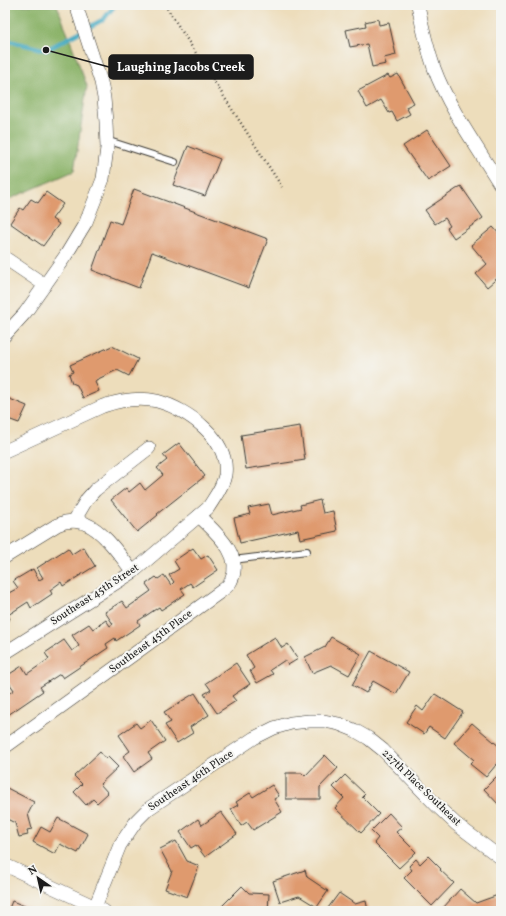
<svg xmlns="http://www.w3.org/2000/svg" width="506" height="916" font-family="Vollkorn,serif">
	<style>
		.forest { fill: #8ab268; stroke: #536742 }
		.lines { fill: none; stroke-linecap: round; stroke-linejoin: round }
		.stream { stroke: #41a8c1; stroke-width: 4.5 }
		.building { fill: #df9a6e }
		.lane-casing { stroke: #3b3934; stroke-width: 8 }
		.street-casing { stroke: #3b3934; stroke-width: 14 }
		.path { stroke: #3b3934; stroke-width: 2.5; stroke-dasharray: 1 3; stroke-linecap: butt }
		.lane { stroke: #fff; stroke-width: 6 }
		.street { stroke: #fff; stroke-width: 13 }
		.labels { text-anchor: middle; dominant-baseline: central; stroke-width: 4; stroke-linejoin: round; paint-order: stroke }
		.street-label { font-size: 11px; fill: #1c1c1c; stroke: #f6f6f2 }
		.leader { fill: none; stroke: #1c1c1c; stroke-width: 1.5 }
		.callout-dot { fill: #1c1c1c; stroke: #f6f6f2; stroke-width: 1.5 }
		.callout { fill: #1c1c1c; stroke: #1c1c1c; stroke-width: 1.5 }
		.callout-label { font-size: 12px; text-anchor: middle; font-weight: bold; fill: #fff }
	</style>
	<rect width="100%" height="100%" fill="#f6f6f2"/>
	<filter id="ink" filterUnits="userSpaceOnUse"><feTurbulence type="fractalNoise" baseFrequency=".025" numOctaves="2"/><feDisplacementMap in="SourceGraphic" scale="8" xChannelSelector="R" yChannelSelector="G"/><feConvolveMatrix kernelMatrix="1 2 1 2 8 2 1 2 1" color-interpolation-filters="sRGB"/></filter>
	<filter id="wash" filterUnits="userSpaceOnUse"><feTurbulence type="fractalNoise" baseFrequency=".012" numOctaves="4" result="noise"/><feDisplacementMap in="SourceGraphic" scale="16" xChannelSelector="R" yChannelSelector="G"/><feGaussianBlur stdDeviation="0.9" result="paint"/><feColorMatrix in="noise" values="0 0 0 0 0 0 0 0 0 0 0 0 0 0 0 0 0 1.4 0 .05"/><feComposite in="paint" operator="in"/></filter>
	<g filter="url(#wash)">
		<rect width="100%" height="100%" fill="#edddbb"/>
		<path class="forest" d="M5 5H57L87 86 74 171 5 201Z"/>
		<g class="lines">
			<path class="stream" d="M5 40 46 50 104 19 115 5"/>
		</g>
		<g id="blocks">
			<g class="building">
				<path d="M378 19 379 25 389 23 396 55 384 58 386 64 372 67 367 44 350 47 346 30 366 26 365 22Z"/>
				<path d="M398 74 414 103 406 107 410 114 397 121 392 112 389 113 381 100 367 108 358 91 388 75 390 78Z"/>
				<path d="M427 130 451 166 428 181 403 146Z"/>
				<path d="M188 146 220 159 205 196 173 185Z"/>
				<path d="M461 186 483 218 454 238 447 228 450 226 445 218 435 224 425 210Z"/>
				<path d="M134 189 268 239 249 288 152 252 139 288 92 270 110 220 121 224Z"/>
				<path d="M46 192 63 204 52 219 59 224 43 246 10 223 20 208 23 210 31 199 38 203Z"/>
				<path d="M493 227 501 236V275L487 287 476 274 487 264 471 245Z"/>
				<path d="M112 346 138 359 129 376 117 370 96 380 95 382 99 391 83 398 77 385 72 383 69 374 73 372 70 365Z"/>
				<path d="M5 397 27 406 19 423 8 419 5 421Z"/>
				<path d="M300 426 305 460 246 469 241 435Z"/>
				<path d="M179 443 205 476 157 514 158 515 137 532 111 500 126 488 129 492 140 483 145 490 163 475 157 468 167 460 163 455Z"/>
				<path d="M320 500 323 513 333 511 337 531 300 539 298 530 240 543 234 518 250 514 248 508 269 504 272 515 301 508 300 505Z"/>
				<path d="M83 547 95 566 63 586 61 582 50 590 52 594 31 608 28 602 8 615 10 619 5 622V595L18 588 13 581 33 569 39 580 43 578 37 568 68 548 72 554Z"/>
				<path d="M193 548 201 559 208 555 218 570 193 587 190 583 181 589 185 594 161 610 159 607 138 621 140 625 116 641 115 638 106 644 108 648 63 678 60 674 40 687 43 691 5 717V696L14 690 5 677 22 666 27 674 49 659 45 653 64 640 72 651 79 646 72 635 89 624 93 629 106 620 110 626 113 624 105 612 122 601 127 608 151 591 146 584 156 577 158 579 164 575 171 585 174 582 169 575 179 569 174 561Z"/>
				<path d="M275 637 282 648 288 644 298 659 288 665 285 660 270 670 273 674 257 683 250 671 254 668 246 655Z"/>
				<path d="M331 637 361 654 349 675 331 665 312 673 305 657 325 647Z"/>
				<path d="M371 651 409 672 396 694 373 681 366 693 352 685Z"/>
				<path d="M236 663 250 684 232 696 236 701 217 713 204 694 211 690 206 683Z"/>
				<path d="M195 693 209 715 190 727 193 733 177 743 165 725 171 722 164 712Z"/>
				<path d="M435 694 463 712 445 738 429 727 424 734 406 722 417 706 423 711Z"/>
				<path d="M151 720 165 741 148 753 152 759 134 772 123 756 130 751 119 735 136 723 140 728Z"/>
				<path d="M472 723 501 748V759L486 777 470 764 474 760 454 743Z"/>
				<path d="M100 752 106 759 108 757 118 767 100 784 108 793 97 803 93 799 86 805 74 792 82 784 74 776Z"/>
				<path d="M325 755 338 768 320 787V799H286V773H302L305 776Z"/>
				<path d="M501 772V805L500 806 484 789Z"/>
				<path d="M345 775 365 794 362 797 379 814 361 833 335 808 344 798 333 787Z"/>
				<path d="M272 785 279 796 274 799 282 812 253 830 247 822 241 826 231 809 238 805 236 802 250 793 253 797Z"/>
				<path d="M5 787 34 802 28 814 32 829 27 830 28 835 19 837 15 823 5 818Z"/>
				<path d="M221 812 237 834 205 857 196 845 191 848 180 832 198 819 202 825Z"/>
				<path d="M389 813 402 827 396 832 416 852 399 868 374 843 378 838 371 831Z"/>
				<path d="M58 818 88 834 78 853 60 844 55 854 33 842 41 827 50 832Z"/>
				<path d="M176 841 187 861 199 866 187 897 165 889 172 871 160 849Z"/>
				<path d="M428 856 441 869 440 870 454 883 432 906 404 878 412 870 409 866 416 859 420 864Z"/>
				<path d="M305 870 307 877 328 891 317 907 299 896 280 902 273 881Z"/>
				<path d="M242 886 249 893 269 894 268 911H219L218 910Z"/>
				<path d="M460 889 476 903 498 895 501 904V910L447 911 443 908Z"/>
				<path d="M339 893 355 904 366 901 368 911H332L328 908Z"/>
				<path d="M12 901 32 909V911H8Z"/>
			</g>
		</g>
	</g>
	<g filter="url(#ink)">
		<use href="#blocks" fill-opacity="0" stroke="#3b3934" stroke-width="1"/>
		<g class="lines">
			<defs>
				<g id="lane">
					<path d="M106 140 175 162"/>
					<path d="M233 560 307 551"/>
				</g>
				<g id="street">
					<path d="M418 5C422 26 427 47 434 68 449 109 478 148 501 186"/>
					<path d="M5 258 45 285"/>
					<path d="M5 335 25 313 66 255 86 222 103 179 107 148 106 122 104 98 101 82 76 5"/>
					<path d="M5 451 103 406C121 400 139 397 157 401 188 409 230 440 225 475 223 487 214 498 208 508L133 572 5 653"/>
					<path d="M74 521C78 522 83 522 86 524 104 531 121 557 133 572"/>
					<path d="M5 557 57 525 65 522 74 521 87 499 95 490 149 448"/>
					<path d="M5 747 220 592C224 589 229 586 231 581 244 555 215 532 199 516"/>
					<path d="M5 865 104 911"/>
					<path d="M95 907 120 845 137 820 148 809 254 738 274 728 291 723 309 721H324L339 724 354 730 368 738 383 750 437 806 456 824 501 858"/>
				</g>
			</defs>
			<use href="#lane" class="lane-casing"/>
			<use href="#street" class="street-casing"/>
			<path class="path" d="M165 5 282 187"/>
			<use href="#lane" class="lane"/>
			<use href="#street" class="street"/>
		</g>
	</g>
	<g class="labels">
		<g class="street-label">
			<text transform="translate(95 595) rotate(-33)">Southeast 45th Street</text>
			<text transform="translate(151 642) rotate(-36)">Southeast 45th Place</text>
			<text transform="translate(191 781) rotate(-34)">Southeast 46th Place</text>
			<text transform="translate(421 788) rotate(44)">227th Place Southeast</text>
		</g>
	</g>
	<path class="leader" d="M46 50L109 67"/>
	<circle class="callout-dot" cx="46" cy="50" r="4"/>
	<rect class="callout" x="109" y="55" width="144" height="24" rx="4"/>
	<g class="callout-label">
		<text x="181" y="71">Laughing Jacobs Creek</text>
	</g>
	<rect width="506" height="916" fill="none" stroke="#f6f6f2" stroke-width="20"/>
	<g transform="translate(38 878) rotate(326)" stroke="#f6f6f2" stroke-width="3" paint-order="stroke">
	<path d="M0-3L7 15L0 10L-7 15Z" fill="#1c1c1c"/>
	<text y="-6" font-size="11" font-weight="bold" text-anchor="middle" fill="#1c1c1c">N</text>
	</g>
</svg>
